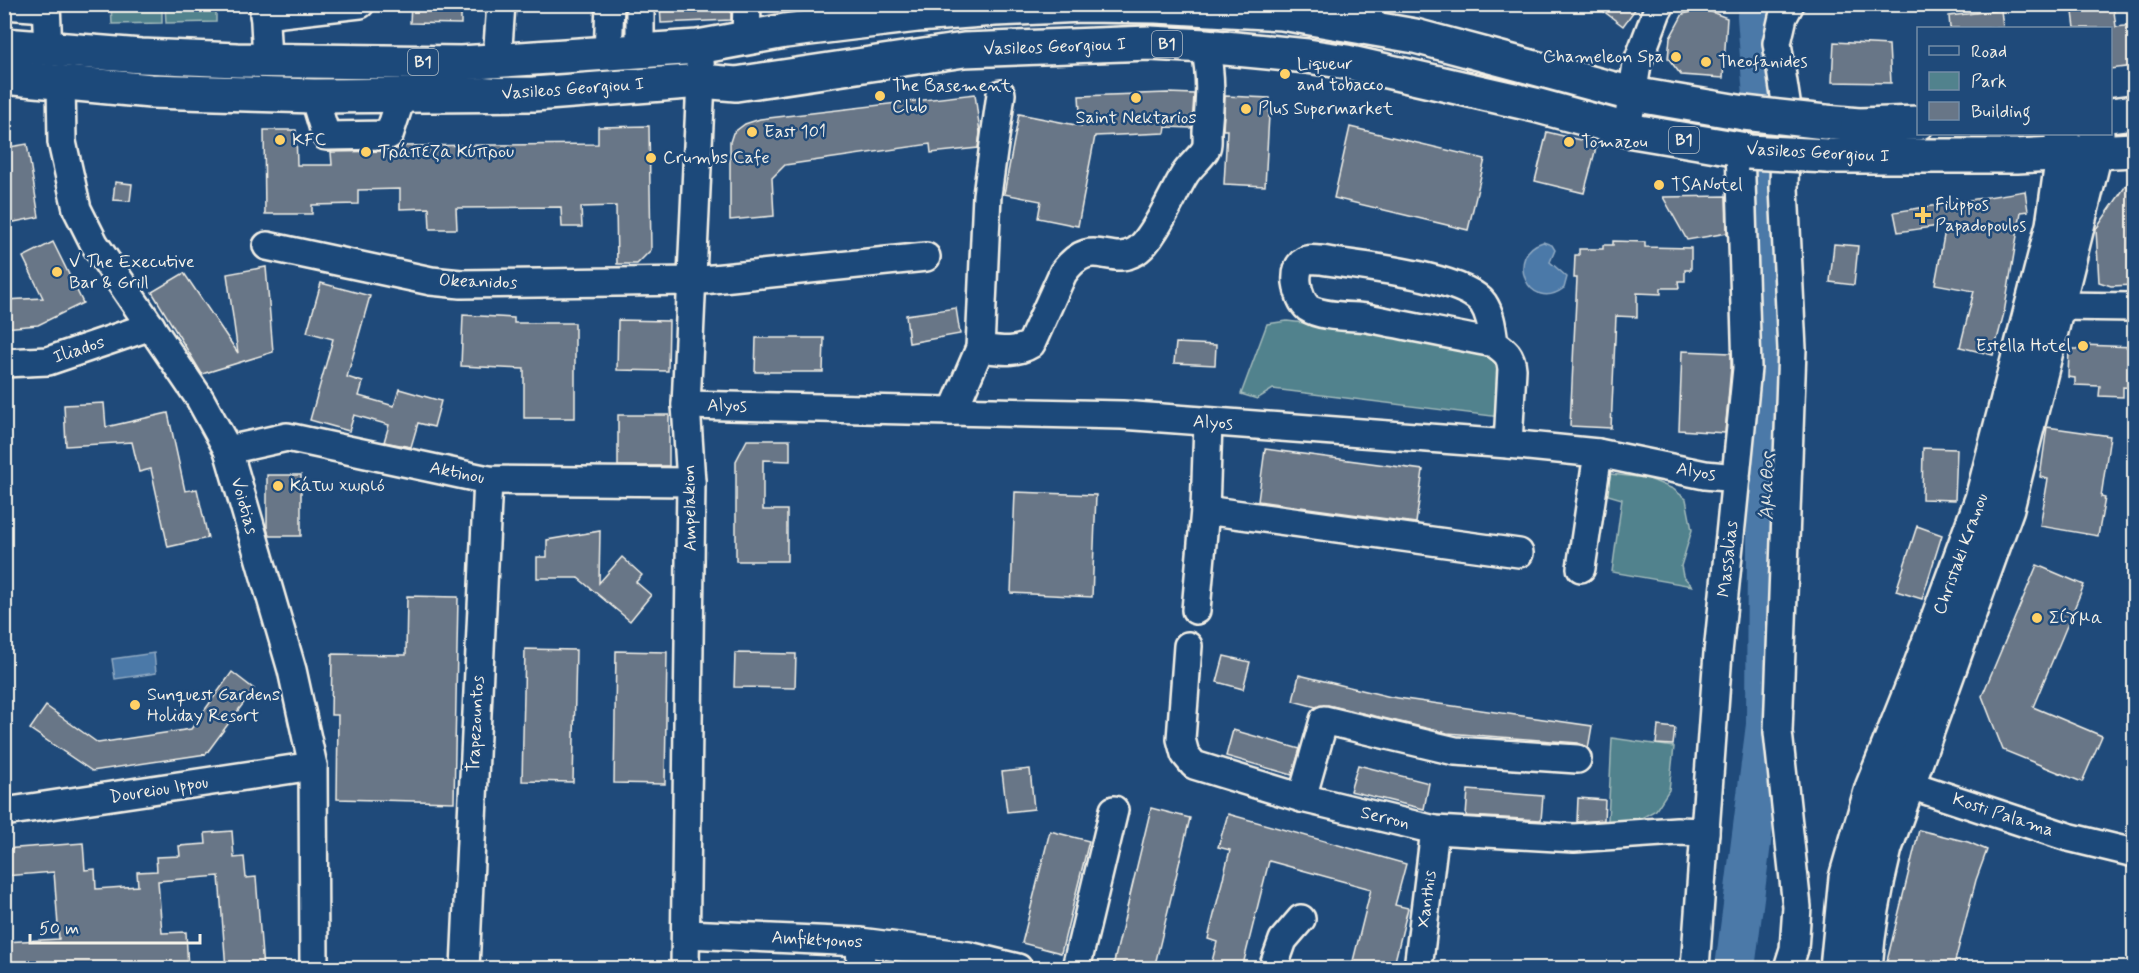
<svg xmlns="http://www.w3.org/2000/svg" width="2139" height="973" font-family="Mynerve,sans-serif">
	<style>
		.built { fill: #35577e }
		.green { fill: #51828d; stroke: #a2baba; stroke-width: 1.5 }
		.water { fill: #4c79a8; stroke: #8fa9c2; stroke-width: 1.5 }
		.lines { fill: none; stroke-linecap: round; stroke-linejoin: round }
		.river { stroke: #4c79a8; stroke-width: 40 }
		.building { fill: #687687; stroke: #f4f1e8; stroke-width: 1.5 }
		.minor-casing { stroke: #f4f1e8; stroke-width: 32 }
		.major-casing { stroke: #f4f1e8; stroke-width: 38 }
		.minor { stroke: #1f4a7a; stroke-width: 27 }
		.major { stroke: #1f4a7a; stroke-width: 33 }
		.major-bridge-casing { stroke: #f4f1e8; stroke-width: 38; stroke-linecap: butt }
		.major-bridge { stroke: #1f4a7a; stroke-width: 33 }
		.poi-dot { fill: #ffd166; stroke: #1f4a7a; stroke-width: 2 }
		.labels { text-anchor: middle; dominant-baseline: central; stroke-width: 5; stroke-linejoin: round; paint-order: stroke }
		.shield { fill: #1f4a7a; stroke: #b4bfc7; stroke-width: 1.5 }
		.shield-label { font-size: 16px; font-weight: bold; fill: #f4f1e8 }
		.street-label { font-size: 18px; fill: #f4f1e8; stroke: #1f4a7a }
		.poi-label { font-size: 18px; fill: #f4f1e8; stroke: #1f4a7a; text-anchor: start }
		.water-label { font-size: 20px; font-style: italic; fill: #dbdfde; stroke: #1f4a7a }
	</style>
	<rect width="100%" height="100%" fill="#1f4a7a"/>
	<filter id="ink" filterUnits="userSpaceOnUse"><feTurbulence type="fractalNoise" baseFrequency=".0167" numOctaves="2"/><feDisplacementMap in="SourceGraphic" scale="12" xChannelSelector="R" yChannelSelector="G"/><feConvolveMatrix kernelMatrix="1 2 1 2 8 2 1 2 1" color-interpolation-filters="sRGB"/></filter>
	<g filter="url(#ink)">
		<path class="built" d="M768 4 868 5 769 16Z"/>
		<g class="green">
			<path d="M111 5H162V23L112 24Z"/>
			<path d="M165 5H216V22L166 23Z"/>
			<path d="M1287 321 1365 330 1479 352 1499 360 1500 417 1273 389 1257 399 1241 394 1267 324Z"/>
			<path d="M1610 474 1647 478 1673 489 1686 499 1692 530 1681 566 1683 576 1692 586 1612 572 1622 499 1608 495Z"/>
			<path d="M1612 738 1674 747 1669 790 1656 810 1638 820 1608 821Z"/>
		</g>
		<g class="water">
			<path d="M1543 242 1552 245 1555 250 1550 262 1567 277 1564 288C1528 315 1504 253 1543 242Z"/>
			<path d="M154 653 156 673 115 679 112 659Z"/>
		</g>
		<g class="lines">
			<path class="river" d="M1735 968 1766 725 1769 177 1757 16 1767 4"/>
		</g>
		<g class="building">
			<path d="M411 4H461V24L410 23Z"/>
			<path d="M660 4H731V20L661 23Z"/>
			<path d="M1594 4H1639L1623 26Z"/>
			<path d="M2072 4H2113L2116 27 2134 25V66L2110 69V28H2075Z"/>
			<path d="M1704 9 1727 18 1723 78 1681 75 1668 58 1670 38 1683 14Z"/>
			<path d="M2001 10 2003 28H1950L1949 16Z"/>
			<path d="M1834 42 1889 45 1891 83 1832 82Z"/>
			<path d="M1168 93 1194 94 1192 128 1166 127 1165 133 1095 136 1078 226 1038 218 1041 201 1004 194 1019 114 1081 126 1079 96Z"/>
			<path d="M975 94 980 133 978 148 931 153 930 144 785 165 772 178 774 216 730 220V142L733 133 745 124 760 119Z"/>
			<path d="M1225 96 1270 98 1265 186 1224 184 1227 130H1223Z"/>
			<path d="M649 126 651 250 637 264H617L616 206 581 207 582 227H562L561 207 456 208 457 229H430L429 208 400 209V189L358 190V204L312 205V214H265L264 130H296L297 165H332L331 152 389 151 400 148V146L598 144V127Z"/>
			<path d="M1350 127 1485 159 1468 230 1334 198Z"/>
			<path d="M1547 132 1597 144 1584 193 1535 181Z"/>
			<path d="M27 144 39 217 4 224V148Z"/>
			<path d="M2134 174V285L2111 286 2099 282 2096 229Z"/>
			<path d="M115 182 132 184 130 201 113 200Z"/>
			<path d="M2025 191 2028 211 2021 212 2004 313 1993 355 1960 347 1974 291 1935 284 1946 225 1898 232 1894 212Z"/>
			<path d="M1726 196 1727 233 1687 240 1663 197Z"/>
			<path d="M1613 241 1645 242V247L1691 248V270H1685V281H1678L1679 288H1661V294L1637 293V317L1616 316 1611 428 1570 426 1577 278H1574L1575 255H1579V249H1603V245H1613Z"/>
			<path d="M53 242 83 303 38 325 4 328V300L43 298 23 257Z"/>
			<path d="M1834 244 1858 246 1854 285 1830 282Z"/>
			<path d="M266 267 273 352 202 374 152 292 184 273 238 353 227 274Z"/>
			<path d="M321 283 370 296 347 377 363 382 359 396 394 406 399 389 441 401 434 427 418 423 411 447 384 442 389 425 354 415 349 431 310 420 333 339 307 332Z"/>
			<path d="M956 308 960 334 909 343 906 315Z"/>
			<path d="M463 315 514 318V323H575V418H524V369L461 366Z"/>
			<path d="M618 320 669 321 668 371 617 370Z"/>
			<path d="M756 338H824L823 372H755Z"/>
			<path d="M1176 343 1216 345 1215 365 1174 363Z"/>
			<path d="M2083 345 2134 347V388L2123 387V397L2099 396 2100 386 2075 385V378L2068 377 2069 349H2083Z"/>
			<path d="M1682 351 1731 353V367L1725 433 1679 430Z"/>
			<path d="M104 403 106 427 168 413 185 491 197 489 208 538 168 547 151 469 139 472 132 442 66 446 64 405Z"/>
			<rect x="618" y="415" width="51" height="51"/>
			<path d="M2047 427 2110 436 2101 497 2105 498 2098 536 2040 526 2048 479 2040 477Z"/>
			<path d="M747 440H790V461L763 460V510H787V561H736V461Z"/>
			<path d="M1923 448 1957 449 1955 500 1922 499Z"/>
			<path d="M1265 449 1423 470 1416 523 1258 501Z"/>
			<path d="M267 475H301V536H269L267 528Z"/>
			<path d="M1015 492 1096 495 1092 597 1011 593Z"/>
			<path d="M1917 526 1942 535 1922 599 1896 591Z"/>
			<path d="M600 531 599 583 622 557 642 575 636 582 651 595 630 621 578 578H537V557H547V540Z"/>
			<path d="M2037 565 2084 585 2033 707 2102 736 2082 782 2003 750 1982 696Z"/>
			<path d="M407 596 458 597 454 802 337 799 338 715H331L332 654 406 655Z"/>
			<path d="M525 649 576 650 573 782 522 781Z"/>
			<path d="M616 651 667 652 665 784 614 783Z"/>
			<path d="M735 653 796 654 795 688 734 687Z"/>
			<path d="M1224 656 1250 662 1243 689 1217 682Z"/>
			<path d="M232 672 254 689 206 754 92 771 30 729 46 706 98 743 191 729Z"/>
			<path d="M1299 675 1391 697 1592 726 1588 749 1578 743 1447 733 1328 705 1316 707 1293 701Z"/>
			<path d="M1658 726 1675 728 1673 745 1656 744Z"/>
			<path d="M1233 730 1300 749 1292 775 1226 756Z"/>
			<path d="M1358 765 1429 783 1424 809 1350 791Z"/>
			<path d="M1030 769 1034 809 1007 812 1002 772Z"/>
			<path d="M1468 790 1543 796 1541 820 1466 816Z"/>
			<path d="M1578 798 1605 800 1604 820 1577 822Z"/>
			<path d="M1151 808 1190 818 1154 969H1124L1113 966Z"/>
			<path d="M1228 814 1406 864 1395 905 1408 908 1393 969H1351L1371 889 1269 861 1242 969H1210L1217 942 1208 939 1230 850 1218 847Z"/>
			<path d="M1919 830 1968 842 1987 850 1976 880 1953 969H1885Z"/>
			<path d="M232 831 234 858 244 857 246 878 256 877 263 969H226L219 876 158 881 162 933 186 932 188 969H4V942L59 939 54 872 4 876V849L83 843 85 870 95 869 96 889 138 886 137 872 157 871 156 857 180 856 179 846 206 844 205 833Z"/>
			<path d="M1050 831 1089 841 1061 953 1022 943Z"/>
		</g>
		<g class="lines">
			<defs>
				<g id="minor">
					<path d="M46 4 48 49"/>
					<path d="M264 4 267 60"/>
					<path d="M4 5 46 8"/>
					<path d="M264 15 360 4"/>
					<path d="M1368 29 1371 4"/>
					<path d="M746 37 747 4"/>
					<path d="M640 51V4"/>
					<path d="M608 54 610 4"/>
					<path d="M497 60 501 4"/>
					<path d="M61 82 62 142 77 209 94 243 200 399 228 450 292 670 313 766 314 968"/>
					<path d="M314 96 326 136 389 135 402 95"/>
					<path d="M1627 130 1637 64 1657 11 1661 4"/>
					<path d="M267 246 431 281 461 284 693 281 926 257"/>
					<path d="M2058 306 2134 307"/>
					<path d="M1494 343C1492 329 1491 315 1483 303 1463 275 1356 266 1321 260 1316 260 1311 259 1307 260 1290 265 1297 299 1308 308 1321 317 1351 316 1367 318 1409 326 1451 335 1494 343 1505 351 1511 355 1512 369L1508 444"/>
					<path d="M980 348C998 350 1015 354 1031 344L1063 273C1092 233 1109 268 1136 251 1154 240 1173 193 1185 174 1190 166 1202 156 1205 150 1208 146 1207 137 1207 132 1210 99 1212 79 1205 46"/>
					<path d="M4 363 48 361 151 326"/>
					<path d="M686 405 1122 415 1508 444 1598 453 1705 475 1736 478"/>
					<path d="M953 411 980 348 987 195 1001 94"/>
					<path d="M228 450 287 437 488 480 691 482"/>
					<path d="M1205 510 1519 553"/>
					<path d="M1581 568 1598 453"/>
					<path d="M1196 610 1205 510 1208 423"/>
					<path d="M1188 646 1181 739 1185 754 1194 765 1302 798 1435 830 1574 838 1677 831 1705 832"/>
					<path d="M1888 786 1907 784 2068 837 2134 853"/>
					<path d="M1302 798 1324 720 1455 751 1577 759"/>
					<path d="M4 812 313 766"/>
					<path d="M687 934 860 942 969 956 1018 968"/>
					<path d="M860 942 861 968"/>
					<path d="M465 968 488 480"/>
					<path d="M685 968 691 482 686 405 701 81 700 61"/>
					<path d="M1076 968 1114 810"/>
					<path d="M1273 968 1283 940 1301 919"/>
					<path d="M1418 968 1435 830"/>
					<path d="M1695 968 1718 653 1747 368 1740 149"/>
					<path d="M1788 968 1794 949 1797 907 1778 732 1792 349 1784 188 1786 102 1777 43 1783 17 1790 4"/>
				</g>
				<g id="major">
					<path d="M4 45 141 56 237 60 461 63 698 47 785 31 917 15 995 9 1083 5 1156 6 1282 13 1415 36 1632 94 1744 113"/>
					<path d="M4 77 151 91 314 96 534 94 701 81 736 84 964 50 1150 43 1205 46 1307 56 1347 62 1535 105 1627 130 1740 149 1748 152"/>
					<path d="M2110 115 2134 112"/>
					<path d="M1825 122 1859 125 1918 123"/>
					<path d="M1828 156H2017L2134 150"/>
					<path d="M1837 968 1846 878 1872 788 1916 678 1982 499 2053 225 2063 155 2062 134"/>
					<path d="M1865 968C1868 928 1875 888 1885 848L2007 508 2075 235 2095 153 2097 134"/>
				</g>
			</defs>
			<use href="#minor" class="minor-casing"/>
			<use href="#major" class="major-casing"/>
			<use href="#minor" class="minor"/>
			<use href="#major" class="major"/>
			<defs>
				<g id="major-bridge">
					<path d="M1744 113 1825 122"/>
					<path d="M1748 152 1828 156"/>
				</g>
			</defs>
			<use href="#major-bridge" class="major-bridge-casing"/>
			<use href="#major-bridge" class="major-bridge"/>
		</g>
	</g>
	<g class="poi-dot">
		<circle cx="1676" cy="57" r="6"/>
		<circle cx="1706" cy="62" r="6"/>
		<circle cx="1285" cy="74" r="6"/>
		<circle cx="880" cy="96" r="6"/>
		<circle cx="1136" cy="98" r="6"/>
		<circle cx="1246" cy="109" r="6"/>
		<circle cx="752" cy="132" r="6"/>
		<circle cx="280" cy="140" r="6"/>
		<circle cx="1569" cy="142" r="6"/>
		<circle cx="366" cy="152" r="6"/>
		<circle cx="651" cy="158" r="6"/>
		<circle cx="1659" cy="185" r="6"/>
		<path d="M1920 206h6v6h6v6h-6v6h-6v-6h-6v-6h6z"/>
		<circle cx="57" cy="272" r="6"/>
		<circle cx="2083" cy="346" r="6"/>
		<circle cx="278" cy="486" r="6"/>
		<circle cx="2037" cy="618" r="6"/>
		<circle cx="135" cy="705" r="6"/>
	</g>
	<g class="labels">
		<g class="shield">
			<rect x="1152" y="31" width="30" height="26" rx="4.5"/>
			<rect x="408" y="49" width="30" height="26" rx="4.5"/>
			<rect x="1669" y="127" width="30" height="26" rx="4.5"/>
		</g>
		<g class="shield-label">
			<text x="1167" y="44">B1</text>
			<text x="423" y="62">B1</text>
			<text x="1684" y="140">B1</text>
		</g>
		<g class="street-label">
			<text transform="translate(1055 47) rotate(-2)">Vasileos Georgiou I</text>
			<text transform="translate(573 89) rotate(-4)">Vasileos Georgiou I</text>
			<text transform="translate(1818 153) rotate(3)">Vasileos Georgiou I</text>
			<text transform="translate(478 282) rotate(2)">Okeanidos</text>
			<text transform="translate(79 350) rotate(-18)">Iliados</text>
			<text transform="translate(727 406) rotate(1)">Alyos</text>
			<text transform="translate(1213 423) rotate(4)">Alyos</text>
			<text transform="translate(1696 472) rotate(10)">Alyos</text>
			<text transform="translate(457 473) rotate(11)">Aktinou</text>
			<text transform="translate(244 506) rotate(74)">Voiotias</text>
			<text transform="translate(690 508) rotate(-91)">Ampelakion</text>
			<text transform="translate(1961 554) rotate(-70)">Christaki Kranou</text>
			<text transform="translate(1728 559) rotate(-84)">Massalias</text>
			<text transform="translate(476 724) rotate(-87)">Trapezountos</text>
			<text transform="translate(159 790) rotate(-9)">Doureiou Ippou</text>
			<text transform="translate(2003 815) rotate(18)">Kosti Palama</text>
			<text transform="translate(1385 818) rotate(13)">Serron</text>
			<text transform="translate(1427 899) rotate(-83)">Xanthis</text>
			<text transform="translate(817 940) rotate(3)">Amfiktyonos</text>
		</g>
		<g class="poi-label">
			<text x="1664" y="57" text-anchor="end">Chameleon Spa</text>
			<text x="1718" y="62">Theofanides</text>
			<text x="1297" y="64">Liqueur<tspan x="1297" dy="21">and tobacco</tspan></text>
			<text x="892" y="86">The Basement<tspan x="892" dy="21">Club</tspan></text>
			<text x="1258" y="109">Plus Supermarket</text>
			<text x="1136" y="118" text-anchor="middle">Saint Nektarios</text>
			<text x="764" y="132">East 101</text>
			<text x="292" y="140">KFC</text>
			<text x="1581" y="142">Tomazou</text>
			<text x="378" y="152">Τράπεζα Κύπρου</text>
			<text x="663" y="158">Crumbs Cafe</text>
			<text x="1671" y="185">TSANotel</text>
			<text x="1935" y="205">Filippos<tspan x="1935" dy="21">Papadopoulos</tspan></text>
			<text x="69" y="262">V The Executive<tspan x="69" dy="21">Bar &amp; Grill</tspan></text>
			<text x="2071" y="346" text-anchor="end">Estella Hotel</text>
			<text x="290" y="486">Κάτω χωριό</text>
			<text x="2049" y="618">Σίγμα</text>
			<text x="147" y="695">Sunquest Gardens<tspan x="147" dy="21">Holiday Resort</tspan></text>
		</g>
		<g class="water-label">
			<text transform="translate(1767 486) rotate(-90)">Άμαθος</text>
		</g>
	</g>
	<rect width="2139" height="973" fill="none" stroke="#1f4a7a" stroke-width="24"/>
	<rect x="12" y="12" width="2115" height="949" fill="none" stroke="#f4f1e8" stroke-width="2" filter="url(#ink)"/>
	<rect x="1917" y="27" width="195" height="108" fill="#1f4a7a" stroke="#748da6" stroke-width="1.5"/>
	<rect x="1929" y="46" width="30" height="9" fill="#1f4a7a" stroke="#748da6" stroke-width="1.5"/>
	<text x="1971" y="57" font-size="18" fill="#f4f1e8">Road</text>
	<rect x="1929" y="72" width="30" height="18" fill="#51828d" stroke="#748da6" stroke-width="1.5"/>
	<text x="1971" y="87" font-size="18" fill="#f4f1e8">Park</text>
	<rect x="1929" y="102" width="30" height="18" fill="#687687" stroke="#748da6" stroke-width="1.5"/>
	<text x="1971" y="117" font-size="18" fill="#f4f1e8">Building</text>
	<path d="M30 934v9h170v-9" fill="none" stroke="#f4f1e8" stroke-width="3"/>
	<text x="39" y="934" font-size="18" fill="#f4f1e8" stroke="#1f4a7a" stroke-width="4.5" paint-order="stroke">50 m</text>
</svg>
